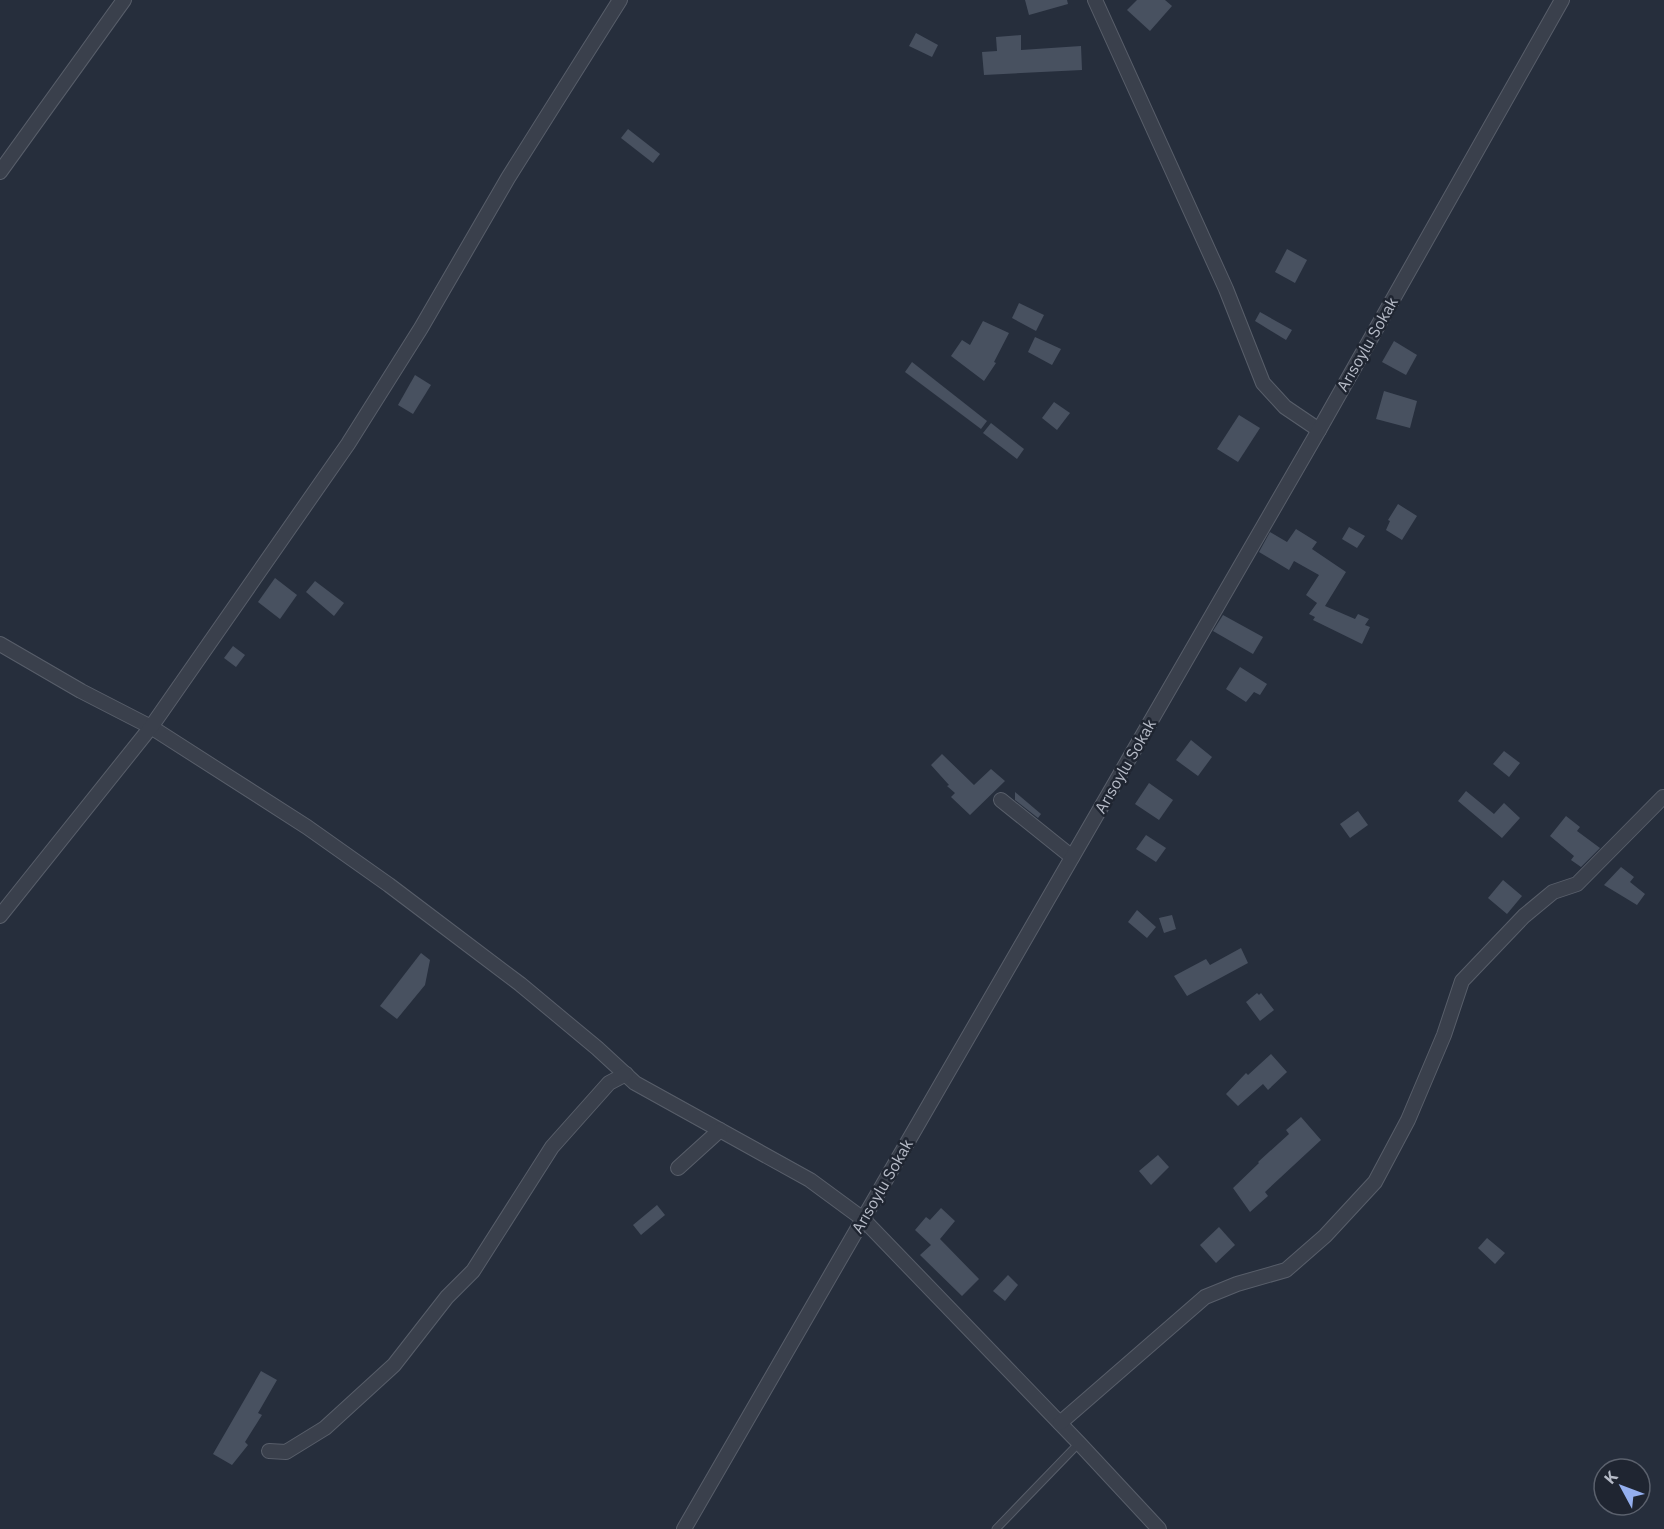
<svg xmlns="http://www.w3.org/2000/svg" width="1664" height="1529" font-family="'IBM Plex Sans',sans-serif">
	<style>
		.building { fill: #485160 }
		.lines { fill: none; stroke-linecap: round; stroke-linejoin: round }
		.lane-casing { stroke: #585e6a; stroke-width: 9 }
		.street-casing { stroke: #585e6a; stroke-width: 16 }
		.lane { stroke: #3a404c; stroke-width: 7 }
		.street { stroke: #3a404c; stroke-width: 14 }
		.labels { text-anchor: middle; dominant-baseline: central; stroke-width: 5; stroke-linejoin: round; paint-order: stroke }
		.street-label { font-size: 16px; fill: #b6bbc7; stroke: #1f2531 }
	</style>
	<rect width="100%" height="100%" fill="#262e3c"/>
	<g class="building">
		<path d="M1025 0H1067L1068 4 1029 15Z"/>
		<path d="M1137 0H1165L1172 6 1150 31 1127 10Z"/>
		<path d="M916 33 938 45 932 57 909 46Z"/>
		<path d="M1021 35V50L1081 46 1082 70 984 75 982 52 997 51 996 37Z"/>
		<path d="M628 129 660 154 653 163 621 138Z"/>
		<path d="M1287 249 1307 260 1295 283 1275 272Z"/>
		<path d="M1019 303 1044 315 1036 331 1012 318Z"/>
		<path d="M1260 312 1292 330 1286 340 1255 321Z"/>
		<path d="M983 321 1009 333 994 362 996 363 984 381 951 356 962 340 970 345Z"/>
		<path d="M1035 337 1061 349 1052 365 1028 352Z"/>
		<path d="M1394 341 1417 355 1406 375 1382 362Z"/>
		<path d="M912 362 987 421 981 429 905 372Z"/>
		<path d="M415 375 431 385 413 414 398 405Z"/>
		<path d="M1384 391 1417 401 1410 428 1376 419Z"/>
		<path d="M1054 402 1070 413 1057 430 1042 418Z"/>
		<path d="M1239 415 1260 428 1238 462 1217 449Z"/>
		<path d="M991 423 1024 449 1017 459 983 433Z"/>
		<path d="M1398 504 1417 516 1402 540 1386 530 1390 521 1388 520Z"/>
		<path d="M1349 527 1365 536 1357 548 1342 539Z"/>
		<path d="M1296 529 1317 542 1312 549 1346 572 1325 606 1355 619 1358 614 1369 619 1365 625 1370 627 1362 644 1313 620 1315 617 1309 614 1317 603 1306 595 1319 575 1294 561 1289 570 1259 552 1270 532 1287 542Z"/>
		<path d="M275 578 297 595 280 619 258 602Z"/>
		<path d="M315 581 344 603 334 616 306 592Z"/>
		<path d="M1223 615 1263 637 1253 654 1213 631Z"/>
		<path d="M233 646 245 655 236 667 224 658Z"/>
		<path d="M1240 667 1267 684 1260 695 1254 692 1246 702 1226 689Z"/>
		<path d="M1191 740 1212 757 1198 776 1176 760Z"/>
		<path d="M1504 751 1520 763 1509 777 1493 764Z"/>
		<path d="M942 754 974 785 991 769 1005 781 970 815 951 797 955 793 947 786 949 785 931 765Z"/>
		<path d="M1149 783 1173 800 1159 820 1135 804Z"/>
		<path d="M1466 791 1494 814 1504 803 1520 818 1502 838 1458 801Z"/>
		<path d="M1015 792 1041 814 1038 818 1015 800Z"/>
		<path d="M1358 811 1368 825 1350 838 1340 824Z"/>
		<path d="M1566 816 1580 827 1577 831 1600 848 1581 867 1571 860 1574 856 1550 836Z"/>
		<path d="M1146 835 1166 848 1156 862 1136 849Z"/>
		<path d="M1621 867 1634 877 1630 882 1645 894 1637 905 1604 885Z"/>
		<path d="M1503 880 1522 896 1507 914 1488 898Z"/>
		<path d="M1137 910 1156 927 1147 938 1128 922Z"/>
		<path d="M1172 915 1176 929 1164 933 1159 918Z"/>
		<path d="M1241 948 1248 963 1187 996 1174 976 1206 959 1210 965Z"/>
		<path d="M421 953 430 960 425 985 397 1019 380 1006Z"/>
		<path d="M1257 993 1259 995 1261 993 1274 1010 1260 1021 1246 1002Z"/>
		<path d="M1271 1054 1287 1072 1268 1090 1263 1084 1238 1106 1226 1094 1246 1073 1248 1075Z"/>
		<path d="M1301 1117 1321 1140 1265 1192 1268 1196 1250 1212 1233 1188 1259 1163 1258 1162 1289 1134 1286 1130Z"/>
		<path d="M1158 1155 1169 1167 1151 1185 1139 1171Z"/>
		<path d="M657 1205 665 1215 641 1235 633 1225Z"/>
		<path d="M941 1208 955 1221 940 1239 979 1279 962 1296 920 1255 931 1245 915 1230 926 1217 930 1220Z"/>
		<path d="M1219 1227 1235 1245 1216 1263 1200 1245Z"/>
		<path d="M1487 1238 1505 1253 1495 1264 1478 1248Z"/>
		<path d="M1008 1275 1018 1285 1005 1301 993 1291Z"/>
		<path d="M261 1371 277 1380 258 1413 262 1415 245 1442 248 1445 232 1465 213 1454Z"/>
	</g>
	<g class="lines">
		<defs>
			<path id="lane" d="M996 1529 1079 1443"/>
			<g id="street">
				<path d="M1095 0 1226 289 1263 383 1285 407 1319 430"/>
				<path d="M0 172 124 0"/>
				<path d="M0 644 81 691 151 727 307 827 389 885 520 984 597 1048 635 1083 810 1180 863 1219 1079 1443 1159 1529"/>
				<path d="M1001 800 1072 857"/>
				<path d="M0 916 151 727 348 444 421 328 508 178 620 0"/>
				<path d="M678 1168 720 1130"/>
				<path d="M1060 1423 1205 1297 1237 1284 1286 1270 1325 1236 1375 1182 1408 1120 1444 1035 1462 981 1524 916 1553 892 1577 884 1663 797"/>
				<path d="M269 1451 286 1452 325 1428 394 1365 447 1297 473 1271 552 1147 609 1083 626 1074"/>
				<path d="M684 1529 1319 430 1562 0"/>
			</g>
		</defs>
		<use href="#lane" class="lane-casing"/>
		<use href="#street" class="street-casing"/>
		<use href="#lane" class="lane"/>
		<use href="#street" class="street"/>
	</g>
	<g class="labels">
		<g class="street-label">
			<text transform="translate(1367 344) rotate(-60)">Arısoylu Sokak</text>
			<text transform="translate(1125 766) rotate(-60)">Arısoylu Sokak</text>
			<text transform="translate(882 1186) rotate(-60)">Arısoylu Sokak</text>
		</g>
	</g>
	<g transform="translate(1622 1487) rotate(311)"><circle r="28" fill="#1f2531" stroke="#5b616d" stroke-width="1.5"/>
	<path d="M0-4.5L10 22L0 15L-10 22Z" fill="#94afef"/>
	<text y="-9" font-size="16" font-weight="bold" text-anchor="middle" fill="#b6bbc7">K</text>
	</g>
</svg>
